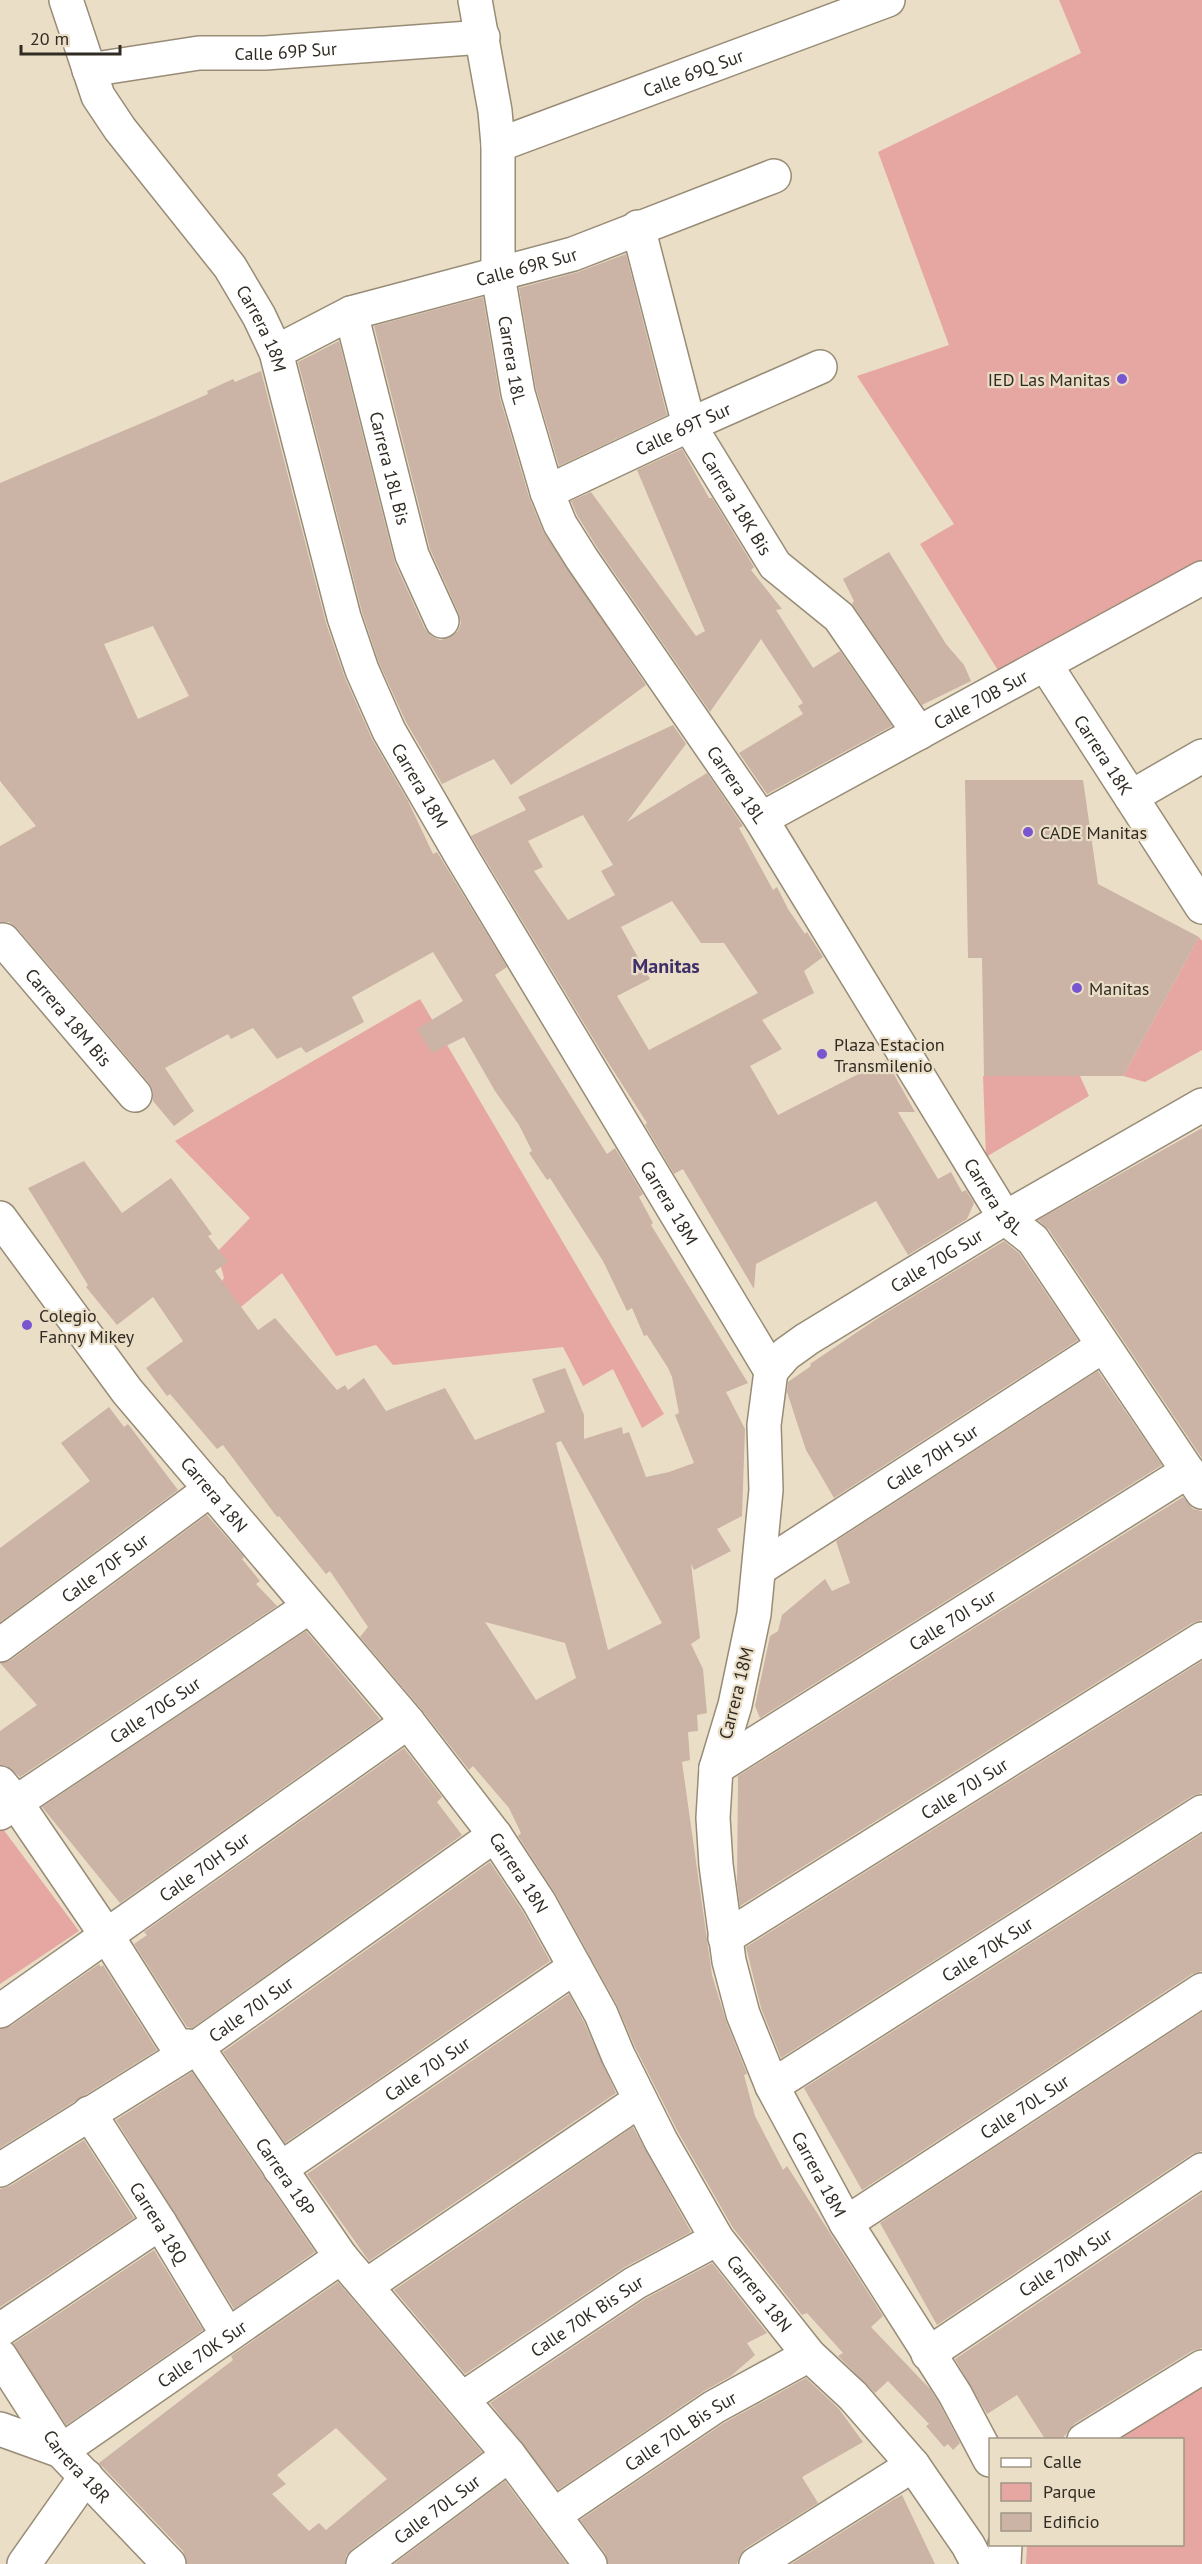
<svg xmlns="http://www.w3.org/2000/svg" width="1202" height="2564" font-family="'PT Sans',sans-serif">
	<style>
		.green { fill: #e6a7a3 }
		.building { fill: #cbb3a5; fill-rule: evenodd }
		.lines { fill: none; stroke-linecap: round; stroke-linejoin: round }
		.minor-casing { stroke: #988c77; stroke-width: 36 }
		.minor { stroke: #fff; stroke-width: 33 }
		.poi-dot { fill: #7956d0; stroke: #ebdec7; stroke-width: 2 }
		.labels { text-anchor: middle; dominant-baseline: central; stroke-width: 4.5; stroke-linejoin: round; paint-order: stroke }
		.street-label { font-size: 18px; fill: #302b23; stroke: #ebdec7 }
		.poi-label { font-size: 18px; fill: #302b23; stroke: #ebdec7; text-anchor: start }
		.neighbourhood-label { font-size: 20px; font-weight: bold; fill: #3e2f6a; stroke: #ebdec7 }
	</style>
	<rect width="100%" height="100%" fill="#ebdec7"/>
	<g class="green">
		<path d="M1059 0H1202V578L1007 685 920 544 954 524 857 376 949 345 878 152 1081 53Z"/>
		<path d="M1199 937 1202 941V1050L1145 1082 1123 1076Z"/>
		<path d="M420 999 664 1414 642 1428 613 1369 583 1386 563 1347 393 1365 376 1345 336 1356 282 1273 224 1321 211 1298 224 1278 217 1252 250 1218 175 1141Z"/>
		<path d="M983 1076H1080L1089 1096 986 1157Z"/>
		<path d="M0 1825 79 1931 0 1984Z"/>
		<path d="M1202 2379V2564H1026L1027 2545 1182 2544V2440L1105 2439Z"/>
	</g>
	<g class="building">
		<path d="M626 254 667 415 559 466 536 389 519 288 578 272Z"/>
		<path d="M483 297 500 398 529 497 543 531 646 685 511 785 494 759 442 784 406 722 379 663 362 612 298 362 339 341 395 563 425 629 431 636 440 640 449 638 458 631 461 623 459 614 430 549 374 326Z"/>
		<path d="M261 371 326 623 345 678 372 739 408 801 433 854 437 852 507 967 495 975 607 1154 615 1148 643 1194 639 1197 653 1223 651 1225 748 1383 726 1392 745 1429 742 1516 717 1529 731 1551 694 1570 691 1564 700 1638 691 1644 703 1669 707 1713 697 1715 698 1731 688 1732 690 1760 682 1762 712 1975 726 2021 747 2074 744 2075 755 2116 783 2170 787 2166 883 2316 871 2327 930 2389 939 2403 960 2443 953 2450 948 2444 944 2447 926 2426 929 2424 888 2381 875 2393 838 2356 843 2353 807 2313 802 2315 733 2228 678 2132 635 2047 617 2005 555 1893 518 1836 521 1833 509 1808 473 1766 469 1770 422 1710 360 1637 368 1627 330 1571 326 1574 279 1516 277 1517 223 1445 217 1449 170 1394 167 1396 146 1368 183 1341 153 1297 117 1325 86 1287 88 1285 28 1188 84 1161 122 1213 171 1178 212 1234 208 1236 228 1262 215 1271 258 1330 275 1318 337 1390 345 1385 348 1390 364 1378 386 1411 445 1388 475 1440 545 1412 532 1379 565 1368 584 1415V1439L622 1427 623 1434 629 1432 646 1477 669 1472 694 1463 675 1415 679 1413 672 1377 668 1368 647 1335 644 1336 632 1308 627 1311 603 1261 550 1178 547 1180 529 1153 532 1151 519 1125 495 1091 464 1037 432 1053 417 1029 463 1001 433 952 352 997 364 1022 306 1053 301 1047 277 1059 253 1028 231 1039 228 1034 165 1068 194 1111 174 1126 153 1101V1091L149 1083 17 928 9 922H0V846L36 826 0 781V483L156 417 208 394 207 391 233 379 235 382ZM153 626 189 696 138 719 104 644ZM561 1441 662 1623 608 1650 556 1443ZM485 1622 565 1643 576 1678 536 1700Z"/>
		<path d="M682 449 709 498H712L754 567 751 570 782 609 776 610 813 668 840 651 892 726 767 794 739 753 803 714 798 706 803 703 761 639 710 712 598 549 577 515 571 501 591 492 696 636 705 631 637 470Z"/>
		<path d="M889 552 946 644 964 665 971 681 922 705 852 604 854 601 843 579Z"/>
		<path d="M673 725 686 744 627 822 707 773 743 826 739 828 773 890 777 887 788 909 805 934 807 932 823 957 804 971 814 993 762 1020 782 1049 750 1066 778 1115 886 1060 915 1112H898L938 1179 951 1172 962 1192 966 1190 974 1203 967 1219 908 1255 876 1201 756 1264 754 1289 683 1169 674 1174 645 1125 647 1123 602 1053 471 836 526 810 518 797ZM583 815 613 865 601 871 615 895 568 920 534 871 543 867 528 841ZM672 901 701 943H724L758 993 649 1050 617 996 650 979 621 927Z"/>
		<path d="M965 780H1083L1098 884 1199 937 1123 1076H984L982 958H968Z"/>
		<path d="M1202 1128V1458L1049 1230 1038 1220Z"/>
		<path d="M1004 1241 1019 1253 1078 1340 834 1498 806 1450 787 1392 788 1382 811 1366 810 1364 884 1314Z"/>
		<path d="M1098 1371 1162 1465 760 1718 755 1706 770 1636 778 1631 782 1615 825 1579 832 1591 850 1583 836 1541Z"/>
		<path d="M109 1407 124 1427 128 1424 178 1490 0 1622V1548L90 1481 61 1443Z"/>
		<path d="M1183 1497 1193 1509 1202 1511V1620L1192 1623 740 1906 737 1883 738 1776Z"/>
		<path d="M207 1515 244 1557 242 1559 260 1581 256 1584 277 1606 20 1777 7 1766 0 1765V1731L37 1705 0 1663 11 1660Z"/>
		<path d="M306 1631 380 1719 120 1903 42 1807Z"/>
		<path d="M1202 1661V1793L1192 1796 781 2058 761 2008 746 1947Z"/>
		<path d="M404 1748 442 1797 437 1802 462 1835 192 2028 187 2027 134 1944 147 1935 144 1932Z"/>
		<path d="M1202 1834V1971L1192 1974 862 2190 804 2088Z"/>
		<path d="M490 1862 523 1912 550 1961 285 2143 223 2052Z"/>
		<path d="M99 1964 101 1967 103 1965 157 2050 0 2148V2029L11 2026Z"/>
		<path d="M569 1994 584 2022 616 2093 369 2261 307 2174Z"/>
		<path d="M1202 2012V2151L1192 2154 937 2325 880 2223Z"/>
		<path d="M192 2072 315 2252 234 2309 116 2120Z"/>
		<path d="M633 2127 691 2232 625 2267 465 2374 394 2290Z"/>
		<path d="M84 2140 134 2218 0 2307V2189L10 2186Z"/>
		<path d="M1202 2193V2348L1192 2351 1074 2424 1062 2439H1045L1017 2395 987 2414 955 2359Z"/>
		<path d="M154 2250 203 2330 66 2425 13 2344Z"/>
		<path d="M712 2263 767 2333 747 2343 755 2355 731 2376 704 2391 558 2490 490 2403 645 2299Z"/>
		<path d="M338 2282 482 2452 352 2549 346 2556 345 2564H187L183 2551 99 2463 233 2360 231 2356ZM336 2428 387 2479 326 2530 319 2523 309 2531 272 2494 286 2484 277 2475Z"/>
		<path d="M806 2378 839 2409 863 2442 802 2477 818 2503 746 2548 740 2555 737 2564H608L605 2553 580 2520 724 2423Z"/>
		<path d="M505 2481 567 2564H394Z"/>
		<path d="M902 2495 935 2564H791L893 2500Z"/>
	</g>
	<g class="lines">
		<defs>
			<g id="minor">
				<path id="s1" d="M66 0 98 96 120 129 230 267 259 316 276 352 344 617 362 670 389 731 462 857 771 1371 764 1425 766 1490 754 1614 735 1705 716 1768 713 1818 716 1865 729 1961 743 2014 772 2086 846 2223 955 2394 990 2460"/>
				<path id="s2" d="M475 0 495 111 498 145V275L518 393 547 492 560 524 582 559 761 819 1005 1218 1033 1240 1202 1492"/>
				<path id="s3" d="M89 70 199 53H265L483 37"/>
				<path id="s4" d="M498 145 888 0"/>
				<path id="s5" d="M638 227 689 425 775 565 839 617 919 733"/>
				<path id="s6" d="M351 313 412 555 442 621"/>
				<path id="s7" d="M276 352 351 313 573 254 774 176"/>
				<path id="s8" d="M547 492 689 425 820 367"/>
				<path id="s9" d="M1045 664 1202 907"/>
				<path d="M1131 797 1202 756"/>
				<path id="s10" d="M761 819 1202 578"/>
				<path id="s11" d="M0 942 3 940 135 1095"/>
				<path id="s12" d="M0 1218 127 1391 408 1722 495 1835 539 1902 575 1967 601 2014 618 2055 661 2141 717 2239 809 2355 853 2396 913 2465 968 2545 978 2564"/>
				<path id="s13" d="M771 1371 786 1354 807 1339 1005 1218 1202 1105"/>
				<path id="s14" d="M759 1569 1103 1346"/>
				<path id="s15" d="M0 1645 211 1489"/>
				<path id="s16" d="M716 1768 1188 1471"/>
				<path id="s17" d="M0 1783 15 1801 107 1936 176 2045 197 2047 341 2257 509 2455 590 2564"/>
				<path id="s18" d="M0 1813 309 1607"/>
				<path id="s19" d="M725 1938 1202 1639"/>
				<path id="s20" d="M0 2011 408 1722"/>
				<path id="s21" d="M772 2086 1202 1812"/>
				<path id="s22" d="M89 2113 160 2223 227 2334"/>
				<path id="s23" d="M280 2169 575 1967"/>
				<path id="s24" d="M0 2170 197 2047 495 1835"/>
				<path id="s25" d="M846 2223 1202 1990"/>
				<path d="M366 2286 640 2100"/>
				<path d="M0 2330 160 2223"/>
				<path id="s26" d="M928 2354 1202 2170"/>
				<path id="s27" d="M0 2356 61 2451 169 2564"/>
				<path id="s28" d="M462 2399 635 2283 717 2239"/>
				<path id="s29" d="M0 2429 61 2451 341 2257"/>
				<path d="M1084 2440 1202 2367"/>
				<path id="s30" d="M554 2515 714 2407 809 2355"/>
				<path d="M24 2564 86 2476"/>
				<path id="s31" d="M363 2564 509 2455"/>
				<path d="M756 2564 913 2465"/>
				<path d="M1004 2564 1005 2544"/>
			</g>
		</defs>
		<use href="#minor" class="minor-casing"/>
		<use href="#minor" class="minor"/>
	</g>
	<g class="poi-dot">
		<circle cx="1122" cy="379" r="6"/>
		<circle cx="1028" cy="832" r="6"/>
		<circle cx="1077" cy="988" r="6"/>
		<circle cx="822" cy="1054" r="6"/>
		<circle cx="27" cy="1325" r="6"/>
	</g>
	<g class="labels">
		<g class="street-label">
			<text stroke="none"><textPath href="#s3" startOffset="198">Calle 69P Sur</textPath></text>
			<text stroke="none"><textPath href="#s4" startOffset="208">Calle 69Q Sur</textPath></text>
			<text stroke="none"><textPath href="#s7" startOffset="266">Calle 69R Sur</textPath></text>
			<text stroke="none"><textPath href="#s1" startOffset="387">Carrera 18M</textPath></text>
			<text stroke="none"><textPath href="#s2" startOffset="363">Carrera 18L</textPath></text>
			<text stroke="none"><textPath href="#s8" startOffset="150">Calle 69T Sur</textPath></text>
			<text stroke="none"><textPath href="#s6" startOffset="160">Carrera 18L Bis</textPath></text>
			<text stroke="none"><textPath href="#s5" startOffset="296">Carrera 18K Bis</textPath></text>
			<text stroke="none"><textPath href="#s10" startOffset="250">Calle 70B Sur</textPath></text>
			<text stroke="none"><textPath href="#s9" startOffset="108">Carrera 18K</textPath></text>
			<text stroke="none"><textPath href="#s1" startOffset="873">Carrera 18M</textPath></text>
			<text stroke="none"><textPath href="#s2" startOffset="849">Carrera 18L</textPath></text>
			<text stroke="none"><textPath href="#s11" startOffset="105">Carrera 18M Bis</textPath></text>
			<text stroke="none"><textPath href="#s2" startOffset="1335">Carrera 18L</textPath></text>
			<text stroke="none"><textPath href="#s1" startOffset="1359">Carrera 18M</textPath></text>
			<text stroke="none"><textPath href="#s13" startOffset="200">Calle 70G Sur</textPath></text>
			<text stroke="none"><textPath href="#s14" startOffset="206">Calle 70H Sur</textPath></text>
			<text stroke="none"><textPath href="#s12" startOffset="350">Carrera 18N</textPath></text>
			<text stroke="none"><textPath href="#s15" startOffset="130">Calle 70F Sur</textPath></text>
			<text stroke="none"><textPath href="#s16" startOffset="279">Calle 70I Sur</textPath></text>
			<text transform="translate(736 1693) rotate(-76)">Carrera 18M</text>
			<text stroke="none"><textPath href="#s18" startOffset="186">Calle 70G Sur</textPath></text>
			<text stroke="none"><textPath href="#s19" startOffset="282">Calle 70J Sur</textPath></text>
			<text stroke="none"><textPath href="#s20" startOffset="250">Calle 70H Sur</textPath></text>
			<text stroke="none"><textPath href="#s12" startOffset="836">Carrera 18N</textPath></text>
			<text stroke="none"><textPath href="#s21" startOffset="255">Calle 70K Sur</textPath></text>
			<text stroke="none"><textPath href="#s24" startOffset="298">Calle 70I Sur</textPath></text>
			<text stroke="none"><textPath href="#s23" startOffset="178">Calle 70J Sur</textPath></text>
			<text stroke="none"><textPath href="#s25" startOffset="213">Calle 70L Sur</textPath></text>
			<text stroke="none"><textPath href="#s1" startOffset="2385">Carrera 18M</textPath></text>
			<text stroke="none"><textPath href="#s17" startOffset="494">Carrera 18P</textPath></text>
			<text stroke="none"><textPath href="#s22" startOffset="130">Carrera 18Q</textPath></text>
			<text stroke="none"><textPath href="#s26" startOffset="165">Calle 70M Sur</textPath></text>
			<text stroke="none"><textPath href="#s12" startOffset="1322">Carrera 18N</textPath></text>
			<text stroke="none"><textPath href="#s28" startOffset="150">Calle 70K Bis Sur</textPath></text>
			<text stroke="none"><textPath href="#s29" startOffset="236">Calle 70K Sur</textPath></text>
			<text stroke="none"><textPath href="#s30" startOffset="152">Calle 70L Bis Sur</textPath></text>
			<text stroke="none"><textPath href="#s27" startOffset="135">Carrera 18R</textPath></text>
			<text stroke="none"><textPath href="#s31" startOffset="92">Calle 70L Sur</textPath></text>
		</g>
		<g class="poi-label">
			<text x="1110" y="379" text-anchor="end">IED Las Manitas</text>
			<text x="1040" y="832">CADE Manitas</text>
			<text x="1089" y="988">Manitas</text>
			<text x="834" y="1044">Plaza Estacion<tspan x="834" dy="21">Transmilenio</tspan></text>
			<text x="39" y="1315">Colegio<tspan x="39" dy="21">Fanny Mikey</tspan></text>
		</g>
		<g class="neighbourhood-label">
			<text x="666" y="966">Manitas</text>
		</g>
	</g>
	<rect x="989" y="2438" width="195" height="108" fill="#ebdec7" stroke="#a09685" stroke-width="1.5"/>
	<rect x="1001" y="2458" width="30" height="9" fill="#ffffff" stroke="#a09685" stroke-width="1.5"/>
	<text x="1043" y="2468" font-size="18" fill="#302b23">Calle</text>
	<rect x="1001" y="2483" width="30" height="18" fill="#e6a7a3" stroke="#a09685" stroke-width="1.5"/>
	<text x="1043" y="2498" font-size="18" fill="#302b23">Parque</text>
	<rect x="1001" y="2513" width="30" height="18" fill="#cbb3a5" stroke="#a09685" stroke-width="1.5"/>
	<text x="1043" y="2528" font-size="18" fill="#302b23">Edificio</text>
	<path d="M21 45v9h99v-9" fill="none" stroke="#302b23" stroke-width="3"/>
	<text x="30" y="45" font-size="18" fill="#302b23" stroke="#ebdec7" stroke-width="4.5" paint-order="stroke">20 m</text>
</svg>
